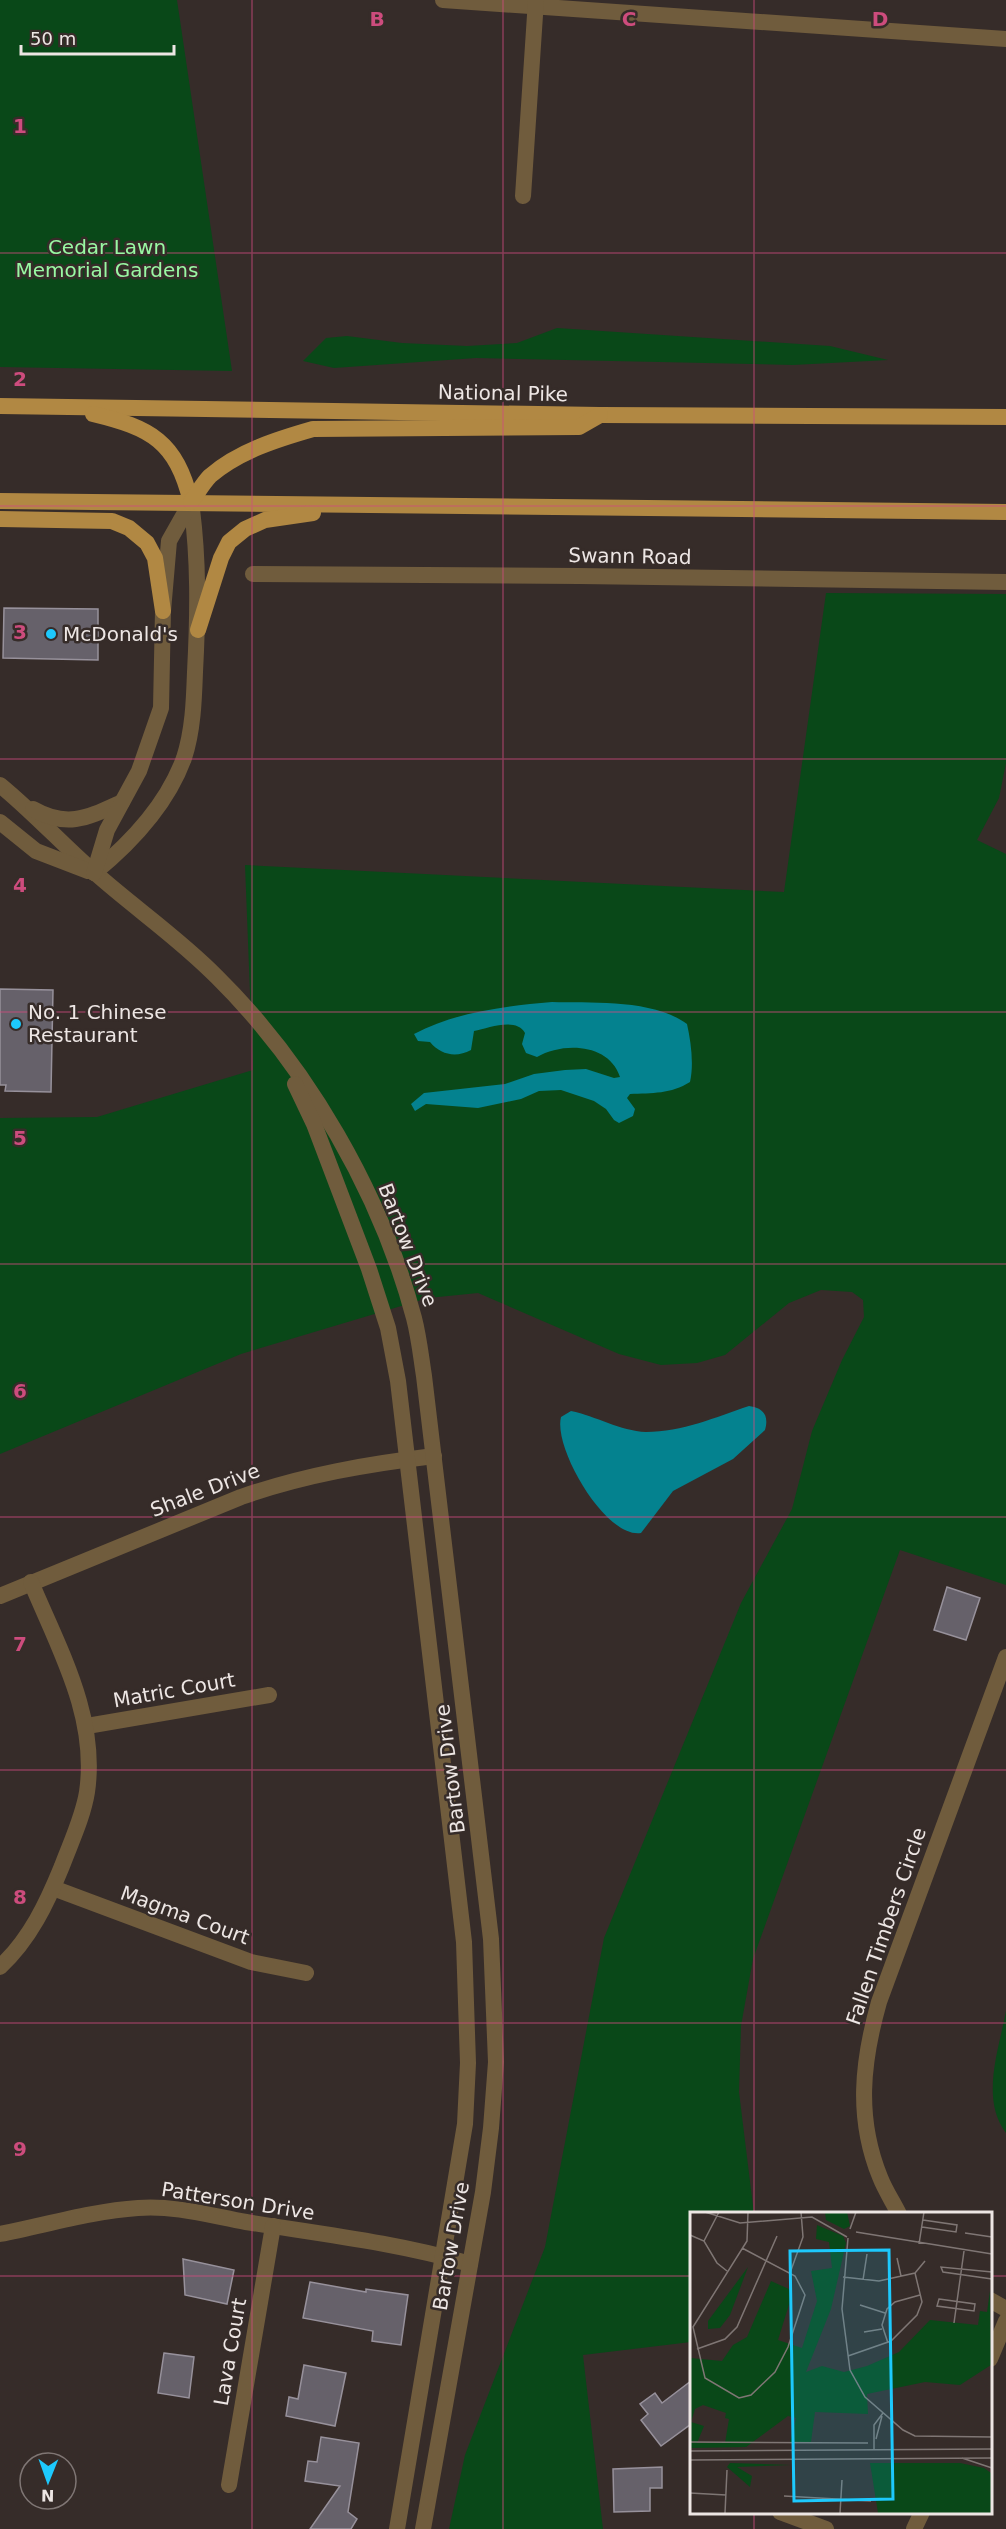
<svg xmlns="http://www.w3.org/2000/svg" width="1006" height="2529" font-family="'DejaVu Sans',sans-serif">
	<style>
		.green { fill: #094818 }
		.water { fill: #04828f }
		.building { fill: #66616a; stroke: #97919b; stroke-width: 1.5 }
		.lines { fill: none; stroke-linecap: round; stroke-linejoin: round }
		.minor { stroke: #705c3d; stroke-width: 16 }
		.tertiary { stroke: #705c3d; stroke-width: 16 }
		.primary { stroke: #b18843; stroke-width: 16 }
		.grid { fill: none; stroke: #cd4c7d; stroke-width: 1.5; stroke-opacity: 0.55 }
		.poi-dot { fill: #1dc9fd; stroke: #362c29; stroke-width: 2 }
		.labels { text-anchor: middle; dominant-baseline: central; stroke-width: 5; stroke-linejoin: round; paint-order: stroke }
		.park-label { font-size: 20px; fill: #99f8a3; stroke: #362c29 }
		.street-label { font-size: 20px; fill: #ede6e4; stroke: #362c29 }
		.poi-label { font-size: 20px; fill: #ede6e4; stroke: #362c29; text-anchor: start }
		.inset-road { fill: none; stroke: #7f7674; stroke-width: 1.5 }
		.view { fill: #1dc9fd; fill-opacity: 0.15; stroke: #1dc9fd; stroke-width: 3 }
		.inset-edge { fill: none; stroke: #ede6e4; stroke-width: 3 }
		.grid-label { font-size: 20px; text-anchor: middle; font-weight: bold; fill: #cd4c7d; stroke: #362c29; stroke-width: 5; stroke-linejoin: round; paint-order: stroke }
	</style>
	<rect width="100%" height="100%" fill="#362c29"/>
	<g class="green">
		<path d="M0 0H177L232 371 0 367Z"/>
		<path d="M557 328 830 346 888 360 793 365 476 358 334 368 303 361 326 338 347 336 402 343 467 346 517 343Z"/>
		<path d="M826 593 1006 594V763L999 798 977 840 1006 854V1585L900 1550 753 1959 741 2026 739 2092 754 2214H691V2342L583 2355 603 2529H449L465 2455 545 2247 604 1938 741 1603 792 1509 812 1431 842 1360 864 1317 863 1300 852 1292 821 1290 789 1303 725 1355 697 1363 661 1365 619 1354 478 1293 428 1298 241 1354 0 1454V1118L97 1117 253 1070 245 865 784 892Z"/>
		<path d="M1006 2011V2133C980 2099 999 2049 1006 2011Z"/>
	</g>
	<g class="water">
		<path d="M552 1002C592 1003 653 999 687 1024 691 1042 694 1064 690 1082 671 1094 652 1093 630 1094L627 1098 635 1109 633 1116 619 1123 614 1120 606 1109 594 1101 561 1090 539 1091 521 1099 478 1108 426 1104 415 1111 411 1104 424 1093 505 1084 534 1074 565 1070 586 1069 614 1078 620 1077C609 1043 563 1042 537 1057L526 1053 522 1044 525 1033C516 1017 489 1028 474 1031L471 1050C456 1058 441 1055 430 1042L418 1041 414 1034C456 1012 504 1006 552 1002Z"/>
		<path d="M749 1406C764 1408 769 1416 765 1430L733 1459 673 1491 641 1533C606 1539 553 1448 561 1417L571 1411C596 1416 620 1431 646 1432 682 1432 716 1417 749 1406Z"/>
	</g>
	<g class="building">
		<path d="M4 608 98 609V660L3 658Z"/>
		<path d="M0 989 53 990 51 1092 5 1091 6 1085H0Z"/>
		<path d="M947 1587 980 1598 966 1640 934 1630Z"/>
		<path d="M183 2259 234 2270 227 2304 185 2295Z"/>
		<path d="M310 2282 366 2292V2289L408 2295 401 2345 372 2341 373 2331 303 2318Z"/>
		<path d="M164 2353 194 2357 189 2398 158 2393Z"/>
		<path d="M304 2365 346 2373 335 2426 286 2416 289 2397 298 2399Z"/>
		<path d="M691 2381V2424L661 2446 641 2420 648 2414 640 2404 655 2393 662 2403Z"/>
		<path d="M321 2437 359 2443 348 2512 357 2519 351 2529H310L340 2486 305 2481 308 2461 317 2462Z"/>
		<path d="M662 2467V2488H650V2511L614 2512 613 2469Z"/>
	</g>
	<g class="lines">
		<g class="minor">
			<path d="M443 0 1006 39"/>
			<path d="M523 196 536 0"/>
			<path d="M253 574 579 576 1006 582"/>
			<path d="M0 1596 241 1497C304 1475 368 1464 434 1456"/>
			<path d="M87 1726 269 1695"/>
			<path d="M53 1888 251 1962 306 1973"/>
			<path d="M0 1967C30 1939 47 1903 62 1866 71 1842 83 1817 87 1792 98 1717 59 1649 31 1582"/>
			<path d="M899 2214C893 2202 885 2190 880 2177 856 2118 862 2062 879 2002L1006 1657"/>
			<path d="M0 2234C46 2225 92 2211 138 2208 174 2205 212 2216 246 2222 321 2234 398 2243 470 2264"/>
			<path d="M990 2300 1006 2309"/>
			<path d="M990 2359 1006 2321"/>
			<path d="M229 2485 273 2226"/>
			<path d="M780 2512 826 2529"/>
			<path d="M914 2529 922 2512"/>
		</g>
		<g class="tertiary">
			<path d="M0 785C33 812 61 843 93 871 133 907 179 938 217 977 308 1067 381 1194 414 1318 419 1337 421 1357 424 1376L491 1939 496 2062 491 2128 483 2192 423 2529"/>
			<path d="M33 809C68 829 89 817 122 802"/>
			<path d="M0 822 36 851 88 871"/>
			<path d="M94 873C132 842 167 805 184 758 193 731 194 700 195 672 198 615 199 559 191 502"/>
			<path d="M94 873 107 830 139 771 161 708 163 611 169 541 191 502"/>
			<path d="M295 1084 314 1124 369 1269 388 1328 398 1381 464 1942 468 2063 465 2124 397 2529"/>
		</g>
		<g class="primary">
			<path d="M0 406 600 415 1006 417"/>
			<path d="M93 414C151 428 176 441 191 502"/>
			<path d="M0 501 1006 512"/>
			<path d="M191 502C197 494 203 483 210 476 239 451 278 439 313 429L579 427 600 415"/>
			<path d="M0 519 112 521 129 528 147 543 155 558 163 611"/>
			<path d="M198 630 221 558 229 542 245 529 265 520 313 513"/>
		</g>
	</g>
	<path class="grid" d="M252 0V2529M503 0V2529M754 0V2214M0 253H1006M0 506H1006M0 759H1006M0 1012H1006M0 1264H1006M0 1517H1006M0 1770H1006M0 2023H1006M0 2276H691M990 2276H1006M754 2512V2529"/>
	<g class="poi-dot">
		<circle cx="51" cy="634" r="6"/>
		<circle cx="16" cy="1024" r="6"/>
	</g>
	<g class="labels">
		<g class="park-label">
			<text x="107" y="247">Cedar Lawn<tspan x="107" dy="23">Memorial Gardens</tspan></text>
		</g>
		<g class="street-label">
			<text transform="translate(503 393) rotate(1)">National Pike</text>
			<text transform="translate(630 556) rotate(1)">Swann Road</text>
			<text transform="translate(408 1245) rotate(69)">Bartow Drive</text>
			<text transform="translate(205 1490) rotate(-21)">Shale Drive</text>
			<text transform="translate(174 1690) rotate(-10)">Matric Court</text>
			<text transform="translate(450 1769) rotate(-97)">Bartow Drive</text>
			<text transform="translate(185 1915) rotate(20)">Magma Court</text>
			<text transform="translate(886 1926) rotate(-71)">Fallen Timbers Circle</text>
			<text transform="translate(238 2201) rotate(9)">Patterson Drive</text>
			<text transform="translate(451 2246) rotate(-80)">Bartow Drive</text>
			<text transform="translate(230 2352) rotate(-80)">Lava Court</text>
		</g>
		<g class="poi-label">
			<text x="63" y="634">McDonald's</text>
			<text x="28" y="1012">No. 1 Chinese<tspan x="28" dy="23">Restaurant</tspan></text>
		</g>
	</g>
	<g transform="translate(690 2212)">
		<rect width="302" height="302" fill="#362c29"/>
		<path d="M135 0H157L160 14 154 17 136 8ZM127 13 153 24 156 31 141 97 116 160 132 154 154 160 177 154 209 140 240 108 288 113 290 99 297 100 300 79 301 153 270 173 235 170 177 182 178 202 125 200 121 230H100L106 206 98 204 56 235 0 236V146L32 149 43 133 57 125 81 69 99 77 102 83 88 128 112 136 127 89 121 59 142 56 139 30 126 27ZM13 193 36 201 35 206 39 207 35 231H7L14 214 1 210 5 197ZM58 55 40 103 30 116 18 117V109ZM40 251 101 253 47 255 62 264 60 275 37 255ZM180 251H270L294 256 301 261V301H188Z" fill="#094818" fill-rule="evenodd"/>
		<path class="inset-road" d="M15 0 50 11 122 5 157 25M232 15 266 20 267 13 233 8M160 17 166 0M166 20 302 42M275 21 302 25M0 23 14 29 27 51 37 59M158 26 152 97 160 158 175 185 213 218 225 224 302 225M14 29 29 0M229 32 234 0M52 36 105 64 115 83 98 135 85 160 61 183 49 186 15 166 3 115 57 29 58 0M207 46 211 64M302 60 251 55 253 60 302 67M100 61 113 25 111 0M153 65 189 69 225 61 235 49M173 68 177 42M249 87 285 92 284 99 247 94ZM170 93 195 101M264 111 274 39M174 120 192 117M198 131 192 113 197 97 205 90 230 83M7 137 35 127 47 115 87 24M158 144 201 129 227 103 232 90 225 61M186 227 192 204M0 230 178 231M184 238V213L193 201M0 239 302 237M272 246 302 256M0 248 302 246M0 281 36 283M94 284 181 289M35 301 37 258M150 301 152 268"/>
		<path class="view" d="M199 38 203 287 104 289 100 39Z"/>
		<rect width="302" height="302" class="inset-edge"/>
	</g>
	<g class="grid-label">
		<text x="377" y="26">B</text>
		<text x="629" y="26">C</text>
		<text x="880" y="26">D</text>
		<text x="20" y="133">1</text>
		<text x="20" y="386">2</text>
		<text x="20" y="639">3</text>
		<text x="20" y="892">4</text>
		<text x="20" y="1145">5</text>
		<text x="20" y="1398">6</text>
		<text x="20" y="1651">7</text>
		<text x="20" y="1904">8</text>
		<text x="20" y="2156">9</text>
	</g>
	<g transform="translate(48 2481) rotate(181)"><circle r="28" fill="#362c29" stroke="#7f7674" stroke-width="1.5"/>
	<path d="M0-4.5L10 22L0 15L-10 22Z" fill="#1dc9fd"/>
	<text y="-9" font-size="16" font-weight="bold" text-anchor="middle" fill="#ede6e4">N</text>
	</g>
	<path d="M21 45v9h153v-9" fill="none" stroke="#ede6e4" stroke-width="3"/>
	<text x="30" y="45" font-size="18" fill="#ede6e4" stroke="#362c29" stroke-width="4.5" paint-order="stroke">50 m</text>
</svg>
